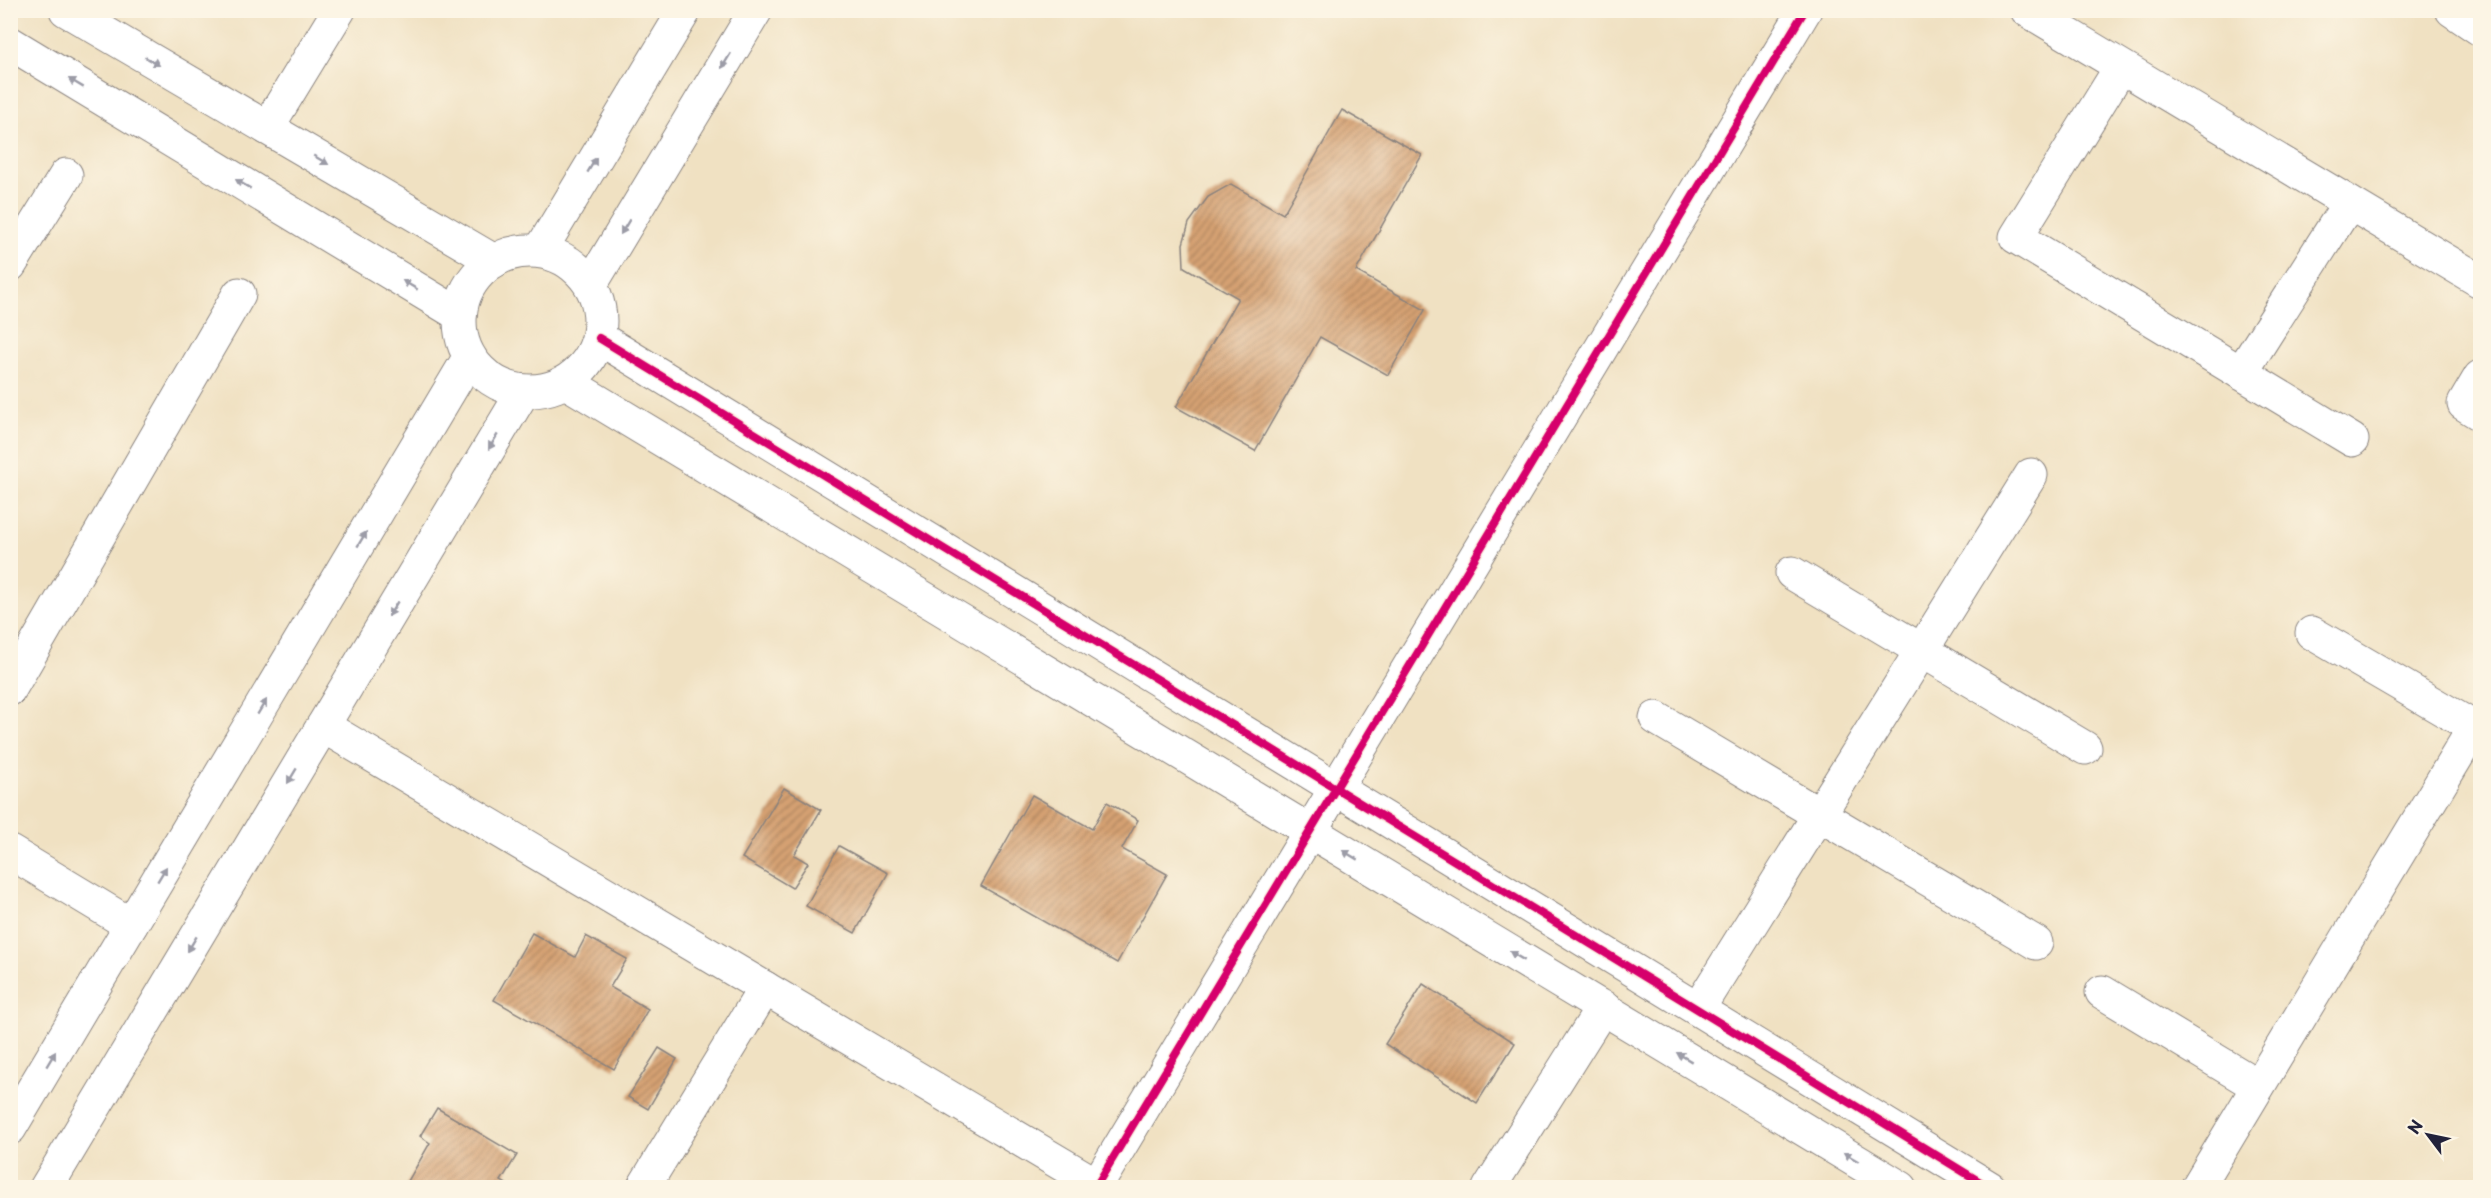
<svg xmlns="http://www.w3.org/2000/svg" width="2491" height="1198" font-family="'Playpen Sans',sans-serif">
	<style>
		.building { fill: url(#building-hatch) }
		.lines { fill: none; stroke-linecap: round; stroke-linejoin: round }
		.minor-casing { stroke: #89827e; stroke-width: 35 }
		.minor { stroke: #fff; stroke-width: 33 }
		.cycleway-casing { stroke: #fcf5e5; stroke-width: 11 }
		.cycleway { stroke: #d6006c; stroke-width: 8 }
		.oneway { fill: #9c9ca7 }
	</style>
	<defs>
		<pattern id="building-hatch" width="6" height="6" patternUnits="userSpaceOnUse" patternTransform="scale(1.5)"><rect width="6" height="6" fill="#d5a172"/><path d="M-1 1l2-2M0 6l6-6M5 7l2-2" fill="none" stroke="#ac835f"/></pattern>
	</defs>
	<rect width="100%" height="100%" fill="#fcf5e5"/>
	<filter id="ink" filterUnits="userSpaceOnUse"><feTurbulence type="fractalNoise" baseFrequency=".0167" numOctaves="2"/><feDisplacementMap in="SourceGraphic" scale="12" xChannelSelector="R" yChannelSelector="G"/><feConvolveMatrix kernelMatrix="1 2 1 2 8 2 1 2 1" color-interpolation-filters="sRGB"/></filter>
	<filter id="wash" filterUnits="userSpaceOnUse"><feTurbulence type="fractalNoise" baseFrequency=".008" numOctaves="4" result="noise"/><feDisplacementMap in="SourceGraphic" scale="24" xChannelSelector="R" yChannelSelector="G"/><feGaussianBlur stdDeviation="1.35" result="paint"/><feColorMatrix in="noise" values="0 0 0 0 0 0 0 0 0 0 0 0 0 0 0 0 0 1.4 0 .05"/><feComposite in="paint" operator="in"/></filter>
	<g filter="url(#wash)">
		<rect width="100%" height="100%" fill="#f0e1c2"/>
		<g id="blocks">
			<g class="building">
				<path d="M1342 110 1422 155 1356 271 1425 310 1388 375 1320 337 1255 451 1176 407 1238 298 1184 267 1183 244 1189 223 1208 197 1231 184 1283 214Z"/>
				<path d="M784 788 821 810 794 855 808 863 792 888 742 858Z"/>
				<path d="M1032 795 1092 829 1107 802 1138 820 1122 849 1167 874 1117 963 981 886Z"/>
				<path d="M839 846 888 873 855 933 806 906Z"/>
				<path d="M532 933 575 957 586 936 627 959 610 987 648 1009 614 1069 494 1000Z"/>
				<path d="M1423 984 1515 1043 1477 1103 1385 1044Z"/>
				<path d="M659 1048 677 1059 648 1109 628 1097Z"/>
				<path d="M437 1108 517 1155 501 1181 513 1188H404L430 1143 420 1136Z"/>
			</g>
		</g>
	</g>
	<g filter="url(#ink)">
		<use href="#blocks" fill-opacity="0" stroke="#89827e" stroke-width="1.5"/>
		<g class="lines">
			<defs>
				<g id="minor">
					<path d="M66 10 494 261"/>
					<path d="M2027 10 2480 281"/>
					<path d="M2452 10 2480 29"/>
					<path d="M10 43 460 315"/>
					<path d="M2121 67 2016 237 2352 440"/>
					<path d="M267 128 339 10"/>
					<path d="M540 251 685 10"/>
					<circle cx="530" cy="321" r="70"/>
					<path d="M10 265 66 175"/>
					<path d="M591 284 756 10"/>
					<path d="M599 338 1990 1188"/>
					<path d="M2241 373 2349 203"/>
					<path d="M2480 377 2464 404 2480 414"/>
					<path d="M566 382 1901 1188"/>
					<path d="M1792 573 2085 748"/>
					<path d="M2312 633 2480 731"/>
					<path d="M10 689 239 294"/>
					<path d="M1656 718 2036 943"/>
					<path d="M323 726 1097 1185"/>
					<path d="M10 852 131 925"/>
					<path d="M2102 992 2258 1086"/>
					<path d="M1698 1009 2031 475"/>
					<path d="M10 1128 469 358"/>
					<path d="M46 1188 523 392"/>
					<path d="M643 1188 765 988"/>
					<path d="M1095 1188 1805 10"/>
					<path d="M1489 1188 1603 1007"/>
					<path d="M2197 1188 2474 728"/>
				</g>
			</defs>
			<use href="#minor" class="minor-casing"/>
			<use href="#minor" class="minor"/>
			<defs>
				<g id="cycleway">
					<path d="M599 338 1990 1188"/>
					<path d="M1095 1188 1805 10"/>
				</g>
			</defs>
			<use href="#cycleway" class="cycleway-casing"/>
			<use href="#cycleway" class="cycleway"/>
		</g>
		<defs><path id="oneway-solid" d="M-6-.8H1V-3.2L6.5 0L1 3.2V.8H-6Z" transform="scale(1.5)"/></defs>
		<g class="oneway">
			<use href="#oneway-solid" transform="translate(152 61) rotate(30)"/>
			<use href="#oneway-solid" transform="translate(726 61) rotate(121)"/>
			<use href="#oneway-solid" transform="translate(76 83) rotate(-149)"/>
			<use href="#oneway-solid" transform="translate(321 160) rotate(30)"/>
			<use href="#oneway-solid" transform="translate(592 165) rotate(-59)"/>
			<use href="#oneway-solid" transform="translate(243 184) rotate(-149)"/>
			<use href="#oneway-solid" transform="translate(625 227) rotate(121)"/>
			<use href="#oneway-solid" transform="translate(410 285) rotate(-149)"/>
			<use href="#oneway-solid" transform="translate(493 442) rotate(121)"/>
			<use href="#oneway-solid" transform="translate(362 539) rotate(-59)"/>
			<use href="#oneway-solid" transform="translate(393 609) rotate(121)"/>
			<use href="#oneway-solid" transform="translate(262 707) rotate(-59)"/>
			<use href="#oneway-solid" transform="translate(292 776) rotate(121)"/>
			<use href="#oneway-solid" transform="translate(1350 855) rotate(-149)"/>
			<use href="#oneway-solid" transform="translate(162 874) rotate(-59)"/>
			<use href="#oneway-solid" transform="translate(192 944) rotate(121)"/>
			<use href="#oneway-solid" transform="translate(1517 956) rotate(-149)"/>
			<use href="#oneway-solid" transform="translate(1684 1057) rotate(-149)"/>
			<use href="#oneway-solid" transform="translate(51 1059) rotate(-59)"/>
			<use href="#oneway-solid" transform="translate(1851 1157) rotate(-149)"/>
		</g>
	</g>
	<rect width="2491" height="1198" fill="none" stroke="#fcf5e5" stroke-width="36"/>
	<g transform="translate(2428 1135) rotate(302)" stroke="#fcf5e5" stroke-width="4.5" paint-order="stroke">
	<path d="M0-4.5L10 22L0 15L-10 22Z" fill="#22223b"/>
	<text y="-9" font-size="16" font-weight="bold" text-anchor="middle" fill="#22223b">N</text>
	</g>
</svg>
